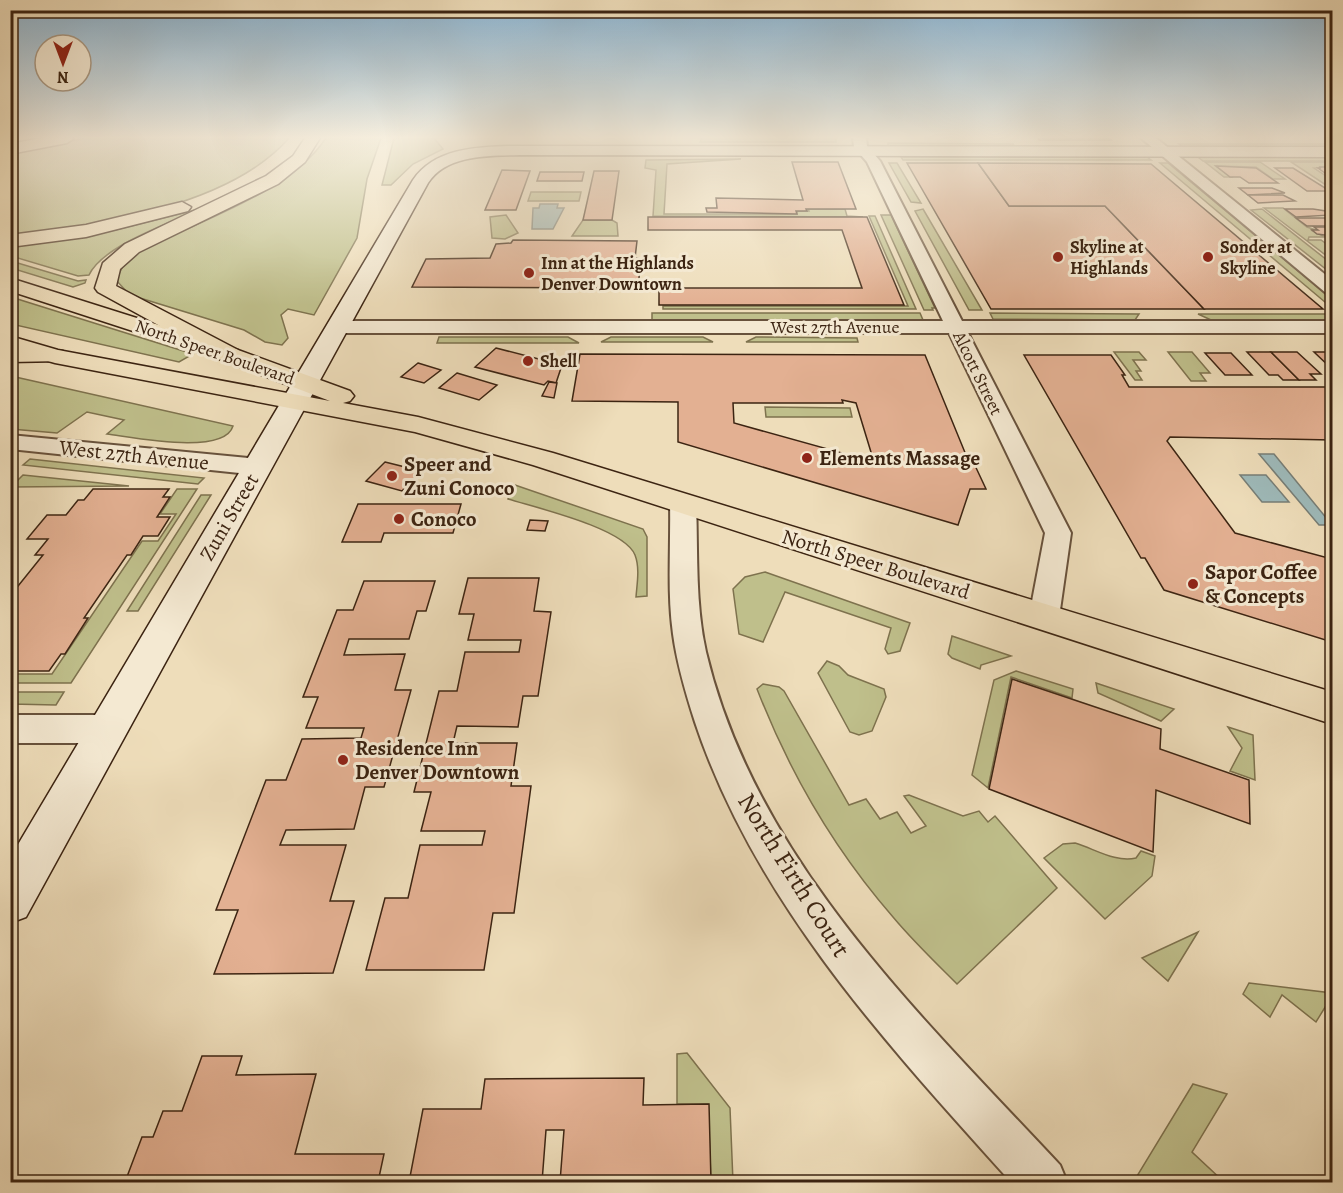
<svg xmlns="http://www.w3.org/2000/svg" width="1343" height="1193" font-family="Alegreya,serif">
	<style>
		.green { fill: #bfbf8b; stroke: #7e724e; stroke-width: 1.5 }
		.water { fill: #9ebaba; stroke: #777e77; stroke-width: 1.5 }
		.building { fill: #e3b092; stroke: #3c2412; stroke-width: 1.5; fill-rule: evenodd }
		.lines { fill: none; stroke-linecap: round; stroke-linejoin: round }
		.street-casing { stroke: #68523c; stroke-width: 4 }
		.secondary-casing { stroke: #3c2412; stroke-width: 3 }
		.primary-casing { stroke: #3c2412; stroke-width: 3 }
		.highway-casing { stroke: #3c2412; stroke-width: 3 }
		.street { fill: #f4e9d2; fill-rule: evenodd }
		.secondary { fill: #f4e9d2; fill-rule: evenodd }
		.primary { fill: #eeddba; fill-rule: evenodd }
		.highway { fill: #eeddba; fill-rule: evenodd }
		.poi-dot { fill: #8f2418; stroke: #f4e9d2; stroke-width: 2 }
		.labels { text-anchor: middle; dominant-baseline: central; stroke-width: 6; stroke-linejoin: round; paint-order: stroke }
		.far-poi-label { font-size: 18px; font-weight: bold; fill: #3c2412; stroke: #f4e9d2; text-anchor: start }
		.far-street-label { font-size: 18px; fill: #3c2412; stroke: #f4e9d2 }
		.street-label { font-size: 21px; fill: #3c2412; stroke: #f4e9d2 }
		.poi-label { font-size: 21px; font-weight: bold; fill: #3c2412; stroke: #f4e9d2; text-anchor: start }
		.near-street-label { font-size: 26px; fill: #3c2412; stroke: #f4e9d2 }
	</style>
	<rect width="100%" height="100%" fill="#eeddba"/>
	<filter id="stains"><feTurbulence type="fractalNoise" baseFrequency=".00333" numOctaves="4"/><feColorMatrix values="0 0 0 0 .2 0 0 0 0 .09 0 0 0 0 .02 0 0 0 .5 -.17"/></filter>
	<radialGradient id="worn" r=".72"><stop offset=".6" stop-color="#630" stop-opacity="0"/><stop offset="1" stop-color="#630" stop-opacity=".3"/></radialGradient>
	<g class="green">
		<path d="M86 138H289C230 206 96 226 11 235L10 153Z"/>
		<path d="M326 138H381L367 179 357 238 314 315 288 309 281 315 288 338 282 345 265 342 244 330 140 298 127 292 116 280 125 262 134 254C194 222 288 195 326 138Z"/>
		<path d="M394 138H434L443 149 413 164 391 185H382Z"/>
		<path d="M702 138H836V142H700Z"/>
		<path d="M888 143 1013 144 1015 147H888Z"/>
		<path d="M1179 144H1332V147H1183Z"/>
		<path d="M901 157H1147L1151 160H903Z"/>
		<path d="M1198 157H1326L1332 161H1203Z"/>
		<path d="M741 159 667 164 664 214H797V211H809L808 209H845L847 216 863 217 653 216 656 170 645 168 646 160Z"/>
		<path d="M1205 162H1260L1285 179H1273L1256 167 1216 166 1231 177H1224Z"/>
		<path d="M1291 162H1329L1332 165V167L1314 168 1332 180V189Z"/>
		<path d="M889 163H897L921 203 911 202Z"/>
		<path d="M1160 163H1168L1332 299V308Z"/>
		<path d="M531 192H581L579 201H528Z"/>
		<path d="M203 208C173 222 103 245 89 275L78 276 11 256 10 246 115 230Z"/>
		<path d="M1264 208H1283L1307 227 1316 230H1311L1325 237H1309L1308 240H1321L1332 248V260Z"/>
		<path d="M923 209 982 310H969L915 211Z"/>
		<path d="M1262 209 1332 264V274L1251 210Z"/>
		<path d="M506 215 518 233 505 239 492 238 490 217Z"/>
		<path d="M881 215H891L935 308H932L933 310H924Z"/>
		<path d="M869 216H875L916 309H663V306H908Z"/>
		<path d="M583 220H612L617 223 618 236H572Z"/>
		<path d="M11 261 78 281 86 280 85 283 73 287 11 268Z"/>
		<path d="M11 297 193 354 179 362 11 324Z"/>
		<path d="M652 313H920L923 320H652Z"/>
		<path d="M990 313 1139 314 1135 320 993 319Z"/>
		<path d="M1198 314H1332V320H1211Z"/>
		<path d="M439 337H568L579 343H437Z"/>
		<path d="M611 337H703L713 342H601Z"/>
		<path d="M756 337 857 338 858 342H746Z"/>
		<path d="M1114 352H1139L1146 360H1133L1141 371H1136L1142 380H1135Z"/>
		<path d="M1168 352H1192L1210 373H1200L1206 381H1191Z"/>
		<path d="M11 376 233 426C224 456 132 437 107 434L124 420 87 412 57 433 11 429Z"/>
		<path d="M765 407 850 408 852 417H766Z"/>
		<path d="M30 459 204 478 198 484 23 465Z"/>
		<path d="M23 475 129 486 11 487Z"/>
		<path d="M512 484 643 529 647 537V596L636 597C637 584 640 568 635 555 624 528 537 508 508 499Z"/>
		<path d="M177 489H197L71 683H11V674H52L142 541H158L176 514H160Z"/>
		<path d="M201 495H211L138 611H127Z"/>
		<path d="M765 572 910 623 900 651 888 654 885 649 891 628 785 592 763 642 739 634 733 589 745 577Z"/>
		<path d="M952 636 1011 656 981 665 980 669 952 658 948 654Z"/>
		<path d="M827 661 839 666 848 675 884 689 886 697 872 731 859 735 850 732 818 673Z"/>
		<path d="M1016 671 1073 689 1072 698 1011 677 988 788 972 775 994 680Z"/>
		<path d="M1096 683 1174 709 1161 721 1098 693Z"/>
		<path d="M763 684 779 687 784 691 849 805 866 799 880 819 897 812 911 833 926 826 904 796 909 795 963 816 979 811 988 822 995 816 1057 888 957 984C935 962 913 941 893 917 833 848 790 774 757 689Z"/>
		<path d="M11 692H64L56 705 11 704Z"/>
		<path d="M1228 727 1253 735 1255 780 1230 771 1242 748Z"/>
		<path d="M1075 843C1095 849 1116 863 1136 858L1141 851 1155 856 1152 876 1105 919 1044 858 1063 844Z"/>
		<path d="M1198 932 1168 981 1142 958Z"/>
		<path d="M1249 983 1332 993V1009L1327 1004 1316 1022 1282 995 1270 1017 1243 994Z"/>
		<path d="M687 1053 730 1108 733 1182H711L708 1104H677V1054Z"/>
		<path d="M1193 1084 1227 1094 1192 1152 1224 1182H1144L1137 1176Z"/>
	</g>
	<g class="water">
		<path d="M540 204H558L557 208H564L553 229H532L533 208H539Z"/>
		<path d="M1259 454H1274L1332 525H1319Z"/>
		<path d="M1240 475H1266L1289 502H1262Z"/>
	</g>
	<g class="building">
		<path d="M1038 138H1109L1111 140H1039Z"/>
		<path d="M792 162H838L856 209H806L807 211H796L797 214 707 212 706 208H717L716 198 803 200Z"/>
		<path d="M907 163H978L1009 206H1105L1204 309H991Z"/>
		<path d="M978 163 1151 164 1323 309H1204L1105 206H1009Z"/>
		<path d="M1216 166 1256 168 1278 183H1249L1240 177H1230Z"/>
		<path d="M1319 167H1332V178L1318 168H1321Z"/>
		<path d="M1275 168H1293L1330 191H1307Z"/>
		<path d="M502 170 530 171 516 210H485Z"/>
		<path d="M594 171H619L612 220H583Z"/>
		<path d="M540 172H584L582 181H537Z"/>
		<path d="M1239 188H1272L1285 193 1248 195Z"/>
		<path d="M1248 195H1283L1295 201 1258 203Z"/>
		<path d="M1285 209H1313L1326 211 1332 215 1296 217Z"/>
		<path d="M648 217H867L904 305H659V288H862L842 230H648Z"/>
		<path d="M1296 218H1326L1332 220V226H1307Z"/>
		<path d="M1314 227H1332V236L1317 234 1312 230H1318Z"/>
		<path d="M513 240 637 241 635 258H641L638 288 412 287 426 259 490 258 496 244 511 243Z"/>
		<path d="M496 348 562 365 556 383 548 381 544 385 475 367Z"/>
		<path d="M1247 352H1271L1299 380H1283L1278 375H1269Z"/>
		<path d="M1271 352H1297L1321 374H1310L1316 380H1299Z"/>
		<path d="M1314 352H1332V369Z"/>
		<path d="M1205 353H1231L1252 375H1225Z"/>
		<path d="M580 354 925 355 966 455 971 457 986 489H970L958 525 678 442V402L572 401ZM842 400 856 403 874 462 734 423 733 403H843Z"/>
		<path d="M1024 355H1111L1125 375H1122L1129 387H1332V440L1170 437 1167 441 1235 533 1332 559V642L1164 590 1145 558H1141Z"/>
		<path d="M418 363 441 370 424 383 401 377Z"/>
		<path d="M457 373 497 385 479 400 439 388Z"/>
		<path d="M549 382 557 383 554 398 542 396Z"/>
		<path d="M385 462 421 471 402 491 366 481Z"/>
		<path d="M93 489H169L163 497H170L157 517H170L158 536H143L131 555H127L84 618H88L65 654H61L49 671H10V596L43 555H35L48 539H27L47 515H66L78 500H84Z"/>
		<path d="M358 504H461L453 533H384L381 542H342Z"/>
		<path d="M530 520 548 521 545 531 527 530Z"/>
		<path d="M468 578H539L534 611 551 612 538 696H523L518 727 457 726 453 743H517L511 786H531L514 913H493L484 970H366L385 898H408L420 845H482L485 831H421L431 792H414L439 691H457L465 652H519L521 640H468L474 614H459Z"/>
		<path d="M364 581H435L426 611H417L409 639H349L344 655 405 654 395 690H411L384 787H365L354 829 286 830 280 845H346L330 901H354L333 973 214 974 238 910H216L266 780H286L302 739 361 738 364 728H306L318 697H303L337 610H353Z"/>
		<path d="M1012 679 1161 729 1160 749 1249 780 1250 824 1156 790 1153 852 989 789Z"/>
		<path d="M202 1056H242L236 1075 316 1074 295 1154H384L378 1182H125L142 1137H153L163 1111H182Z"/>
		<path d="M644 1078 643 1105 709 1104 711 1182H560L564 1130H546L542 1182H409L423 1109H481L485 1079Z"/>
	</g>
	<g class="lines">
		<defs>
			<g id="street">
				<path d="M853 138H866L867 146 880 161 962 321H1332V333H968L1071 533 1059 617 1054 625 1044 628 1034 625 1029 617 1045 533 949 333H338L328 327 338 321H943L867 162 854 147Z"/>
				<path d="M1141 138H1156L1332 280V294L1326 293Z"/>
				<path d="M10 435 258 459 267 462 270 467 267 472 258 475 10 449Z"/>
				<path d="M683 495 692 497 696 503C698 553 695 603 706 652 755 859 920 1015 1060 1165L1067 1182H1011C887 1044 755 902 695 722 686 694 677 664 673 634 667 591 671 547 670 503L674 497Z"/>
				<path d="M10 715H108L120 719 124 729 120 739 108 743H10Z"/>
			</g>
			<path id="secondary" d="M509 146 1332 147V157L520 155C489 156 447 154 428 183L26 917 10 923V858L413 180C434 149 474 147 509 146Z"/>
			<path id="primary" d="M10 278 238 350 350 391 354 396 350 401 343 403 418 417 553 453 1332 692V724L533 465 415 432 55 363 10 350V336L58 350 330 401 222 360 10 291Z"/>
			<g id="highway">
				<path d="M41 138H74L67 143 10 154V144Z"/>
				<path d="M305 138H320L305 162 278 184 139 252 120 269 116 286 238 350 242 355 238 360H222L98 292 95 288 103 263 125 244 266 176 293 156Z"/>
				<path d="M182 202 191 207 188 211 86 237 10 247V235L86 225Z"/>
				<path d="M10 348 63 351 67 356 63 361 10 362Z"/>
			</g>
		</defs>
		<use href="#street" class="street-casing"/>
		<use href="#secondary" class="secondary-casing"/>
		<use href="#primary" class="primary-casing"/>
		<use href="#highway" class="highway-casing"/>
		<use href="#street" class="street"/>
		<use href="#secondary" class="secondary"/>
		<use href="#primary" class="primary"/>
		<use href="#highway" class="highway"/>
	</g>
	<linearGradient id="sky" x2="0" y2="1"><stop stop-color="#8ab6d6"/><stop offset="0.45" stop-color="#f7f0e0"/><stop offset="1" stop-color="#f7f0e0" stop-opacity="0"/></linearGradient>
	<rect width="1343" height="305" fill="url(#sky)"/>
	<g class="poi-dot">
		<circle cx="1058" cy="257" r="6"/>
		<circle cx="1208" cy="257" r="6"/>
		<circle cx="529" cy="273" r="6"/>
		<circle cx="528" cy="361" r="6"/>
		<circle cx="807" cy="458" r="6"/>
		<circle cx="392" cy="476" r="6"/>
		<circle cx="399" cy="519" r="6"/>
		<circle cx="1193" cy="584" r="6"/>
		<circle cx="343" cy="760" r="6"/>
	</g>
	<g class="labels">
		<g class="far-poi-label">
			<text x="1070" y="247">Skyline at<tspan x="1070" dy="21">Highlands</tspan></text>
			<text x="1220" y="247">Sonder at<tspan x="1220" dy="21">Skyline</tspan></text>
			<text x="541" y="263">Inn at the Highlands<tspan x="541" dy="21">Denver Downtown</tspan></text>
			<text x="540" y="361">Shell</text>
		</g>
		<g class="far-street-label">
			<text x="835" y="327">West 27th Avenue</text>
			<text transform="translate(215 352) rotate(19)">North Speer Boulevard</text>
			<text transform="translate(978 373) rotate(64)">Alcott Street</text>
		</g>
		<g class="street-label">
			<text transform="translate(134 455) rotate(6)">West 27th Avenue</text>
			<text transform="translate(229 517) rotate(-60)">Zuni Street</text>
			<text transform="translate(876 564) rotate(17)">North Speer Boulevard</text>
		</g>
		<g class="poi-label">
			<text x="819" y="458">Elements Massage</text>
			<text x="404" y="464">Speer and<tspan x="404" dy="24">Zuni Conoco</tspan></text>
			<text x="411" y="519">Conoco</text>
			<text x="1205" y="572">Sapor Coffee<tspan x="1205" dy="24">&amp; Concepts</tspan></text>
			<text x="355" y="748">Residence Inn<tspan x="355" dy="24">Denver Downtown</tspan></text>
		</g>
		<g class="near-street-label">
			<text transform="translate(794 875) rotate(58)">North Firth Court</text>
		</g>
	</g>
	<rect width="1343" height="1193" fill="none" stroke="#eeddba" stroke-width="36"/>
	<rect x="12" y="12" width="1319" height="1169" fill="none" stroke="#3c2412" stroke-width="3"/>
	<rect x="18" y="18" width="1307" height="1157" fill="none" stroke="#3c2412" stroke-width="1.5"/>
	<g transform="translate(63 63) rotate(180)"><circle r="28" fill="#f4e9d2" stroke="#aa9a85" stroke-width="1.5"/>
	<path d="M0-4.5L10 22L0 15L-10 22Z" fill="#8f2418"/>
	<text y="-9" font-size="16" font-weight="bold" text-anchor="middle" fill="#3c2412">N</text>
	</g>
	<rect width="100%" height="100%" filter="url(#stains)"/>
	<rect width="100%" height="100%" fill="url(#worn)"/>
</svg>
